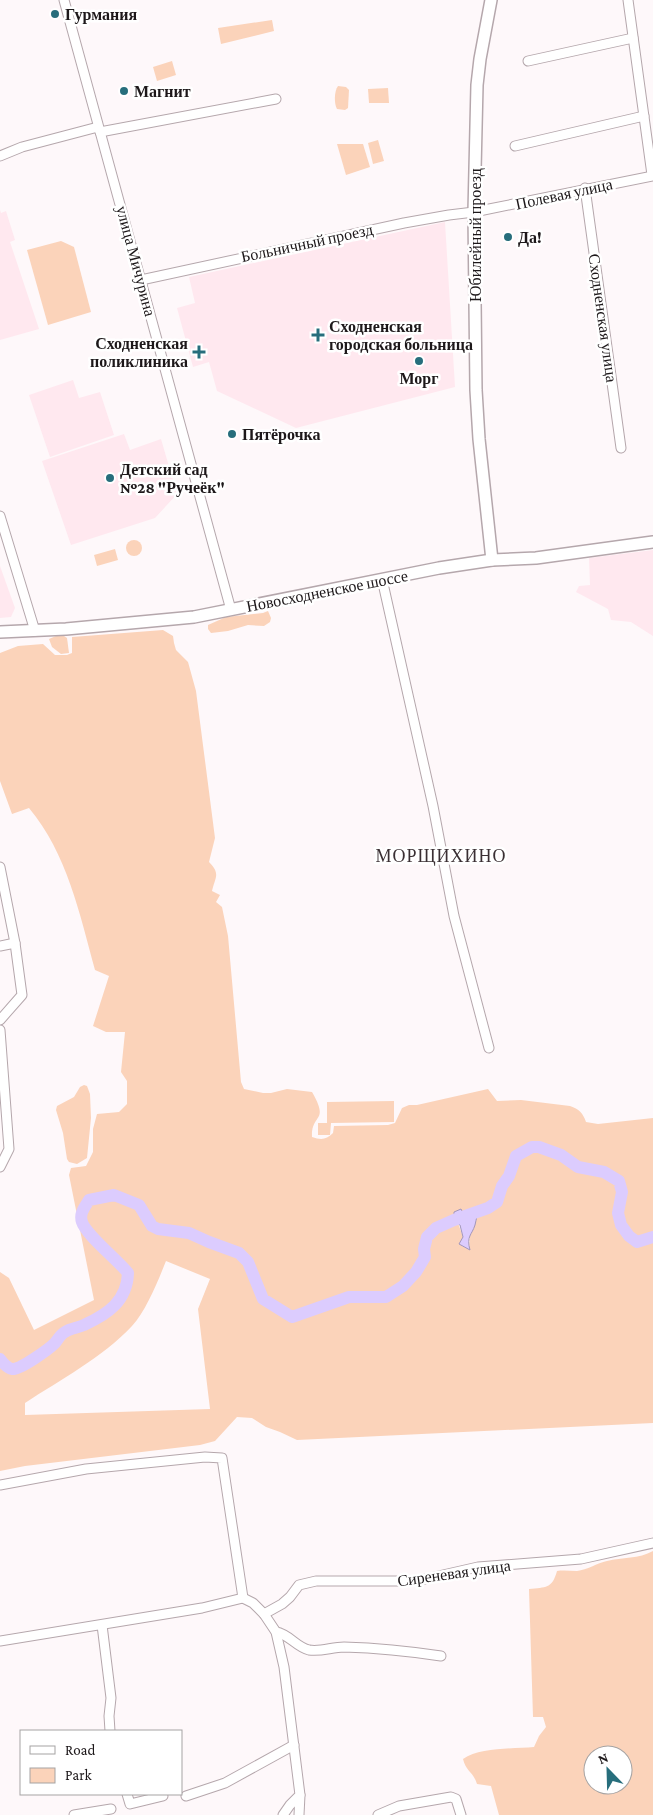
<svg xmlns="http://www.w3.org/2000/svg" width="653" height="1815" font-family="'Crimson Pro',serif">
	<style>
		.built { fill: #ffe8ef }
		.green { fill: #fbd3ba; fill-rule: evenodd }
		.water { fill: #dcccfe; stroke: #a396ba }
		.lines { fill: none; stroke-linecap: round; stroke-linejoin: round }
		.river { stroke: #dcccfe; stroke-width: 12 }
		.street-casing { stroke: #b5a7ac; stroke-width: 11 }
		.secondary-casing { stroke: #b5a7ac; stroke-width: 14 }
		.street { stroke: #fff; stroke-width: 9 }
		.secondary { stroke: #fff; stroke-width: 11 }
		.poi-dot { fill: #276e7c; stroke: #fff; stroke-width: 2 }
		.labels { text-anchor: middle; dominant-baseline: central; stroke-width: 5; stroke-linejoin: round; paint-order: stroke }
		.poi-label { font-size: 16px; font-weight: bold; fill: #1d181a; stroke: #fff; text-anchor: start }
		.street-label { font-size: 16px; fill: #1d181a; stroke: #fff }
		.neighbourhood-label { font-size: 18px; letter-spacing: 1px; fill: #3a2f33; stroke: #fff }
	</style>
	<rect width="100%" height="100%" fill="#fef8fa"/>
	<g class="built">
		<path d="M0 210 1 213 6 211 15 240 10 242 39 329 0 340Z"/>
		<path d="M445 222 455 387 296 428 217 391 209 362 193 367 177 308 195 303 189 277Z"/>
		<path d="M73 380 79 398 100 392 114 435 50 457 29 395Z"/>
		<path d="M124 434 130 450 161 439 177 494 155 518 71 545 42 461Z"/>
		<path d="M653 550V636L631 622 611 620 608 609 576 592 579 586 590 585 589 558Z"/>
		<path d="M0 566 15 608 11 617 0 618Z"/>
	</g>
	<g class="green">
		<path d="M272 20 274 31 221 44 218 28Z"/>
		<path d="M172 61 176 75 157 81 153 67Z"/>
		<path d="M338 86 346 87 349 90 348 108 345 110 337 109C334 104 334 91 338 86Z"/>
		<path d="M388 88 389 103H369L368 89Z"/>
		<path d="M378 140 384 161 373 164 368 143Z"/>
		<path d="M337 144H363L370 167 346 175Z"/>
		<path d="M61 241 74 247 91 312 48 325 27 250Z"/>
		<circle cx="134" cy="548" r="8"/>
		<path d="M115 549 118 560 97 566 94 555Z"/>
		<path d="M268 611 271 618 270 622 264 626 248 625 228 631 211 633 208 629V625L226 617 263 613Z"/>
		<path d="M163 630 173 636 174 643 176 650 188 662 196 691 215 838 209 862C221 874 215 877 212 891L220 895 216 902 222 907 228 936 241 1082 244 1089 263 1093H271L287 1089 312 1092C330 1123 311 1113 312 1137 321 1140 326 1140 333 1133L334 1126 388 1125 395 1123 402 1108 409 1105H417L488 1089 497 1101 521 1100 570 1106C579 1109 583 1113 586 1122L598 1124 653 1118V1423L297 1440 280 1432 266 1427 252 1418 237 1417 215 1441 200 1445 25 1466 0 1471V1272L9 1278 34 1330 94 1300 69 1175 71 1168 86 1166 93 1152V1129L97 1114 119 1112 127 1104V1081L121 1072 125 1032H106L93 1026 109 976 95 970C80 915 67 853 29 808L12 814 0 781V653L18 646 43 644 55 655H67L72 653V637ZM488 1208 477 1216 470 1233 469 1249 462 1246 463 1237 454 1212C467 1213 476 1209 488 1208ZM166 1261 210 1279 198 1309 210 1409 25 1415V1403C60 1380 103 1357 132 1326 146 1311 158 1281 166 1261Z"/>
		<path d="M56 636H64L67 638 69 653 61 654 52 647 49 639Z"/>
		<path d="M84 1085 87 1086 90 1094 91 1118 87 1158 77 1164 69 1162 67 1159 63 1133 56 1110 57 1106 74 1097 80 1087Z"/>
		<path d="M394 1101V1122L331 1123 330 1135H318V1123H327V1102Z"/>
		<path d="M653 1551V1815H499L491 1786 477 1784C473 1771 466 1772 463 1759 480 1747 514 1749 534 1747L539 1736 546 1727 543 1717H533L529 1589C546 1587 552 1589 557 1571 564 1570 570 1571 577 1571 587 1570 597 1563 607 1561 622 1557 639 1559 653 1551ZM593 1755H623V1785H593Z"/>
	</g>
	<path class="water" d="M485 1207H488V1208L477 1216C476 1219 476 1222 475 1225 472 1235 466 1236 470 1250L459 1244 463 1237 460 1225 454 1220V1212L461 1209 463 1213H467Z"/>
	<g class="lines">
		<path class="river" d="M0 1359C3 1363 8 1368 12 1369 20 1370 49 1349 55 1343 58 1339 61 1334 65 1332 71 1328 78 1328 84 1325 108 1314 127 1301 128 1273 118 1260 86 1235 82 1222 79 1213 85 1207 89 1200L114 1195 139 1205 152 1226 158 1229 189 1233 209 1242 239 1253 248 1262 263 1299 292 1317 349 1297H386L403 1286 416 1272 425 1257 424 1249 427 1237 436 1228 454 1220 488 1208 497 1202 502 1186 509 1176 516 1156 532 1147H539L561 1155 578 1167 604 1172 619 1181 622 1192 618 1213 621 1225 629 1236 637 1242 653 1237"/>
		<defs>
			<g id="street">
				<path d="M64 0 231 610"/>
				<path d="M628 0 652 175"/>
				<path d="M528 61 633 38"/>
				<path d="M100 132 276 99"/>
				<path d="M515 146 644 116"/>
				<path d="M0 156 22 147 98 127"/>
				<path d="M585 188 621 448"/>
				<path d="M141 280 404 223 449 215 474 212 653 176"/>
				<path d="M0 516 35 631"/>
				<path d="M382 579 433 806 454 916 489 1048"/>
				<path d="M0 867 15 943 22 995 0 1020"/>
				<path d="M0 946 15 943"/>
				<path d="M0 1030 9 1149 0 1167"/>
				<path d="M0 1485 86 1469 205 1457 222 1458 243 1598"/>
				<path d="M264 1614 282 1604 290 1597 299 1585 316 1581H405L421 1580 478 1567 581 1559 653 1543"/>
				<path d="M102 1625 111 1698 109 1716 110 1731"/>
				<path d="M276 1632C289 1634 296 1647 309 1650 321 1652 332 1647 344 1647 377 1648 408 1651 441 1656"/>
				<path d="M0 1641 202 1608 243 1598 253 1603 264 1614 276 1632 284 1667 300 1795 290 1805 283 1815"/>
				<path d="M127 1794 130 1804 163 1796"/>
				<path d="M186 1796 225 1783 294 1745"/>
				<path d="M74 1815 111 1809"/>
				<path d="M299 1815 300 1795"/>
				<path d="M378 1815 399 1806 451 1797 456 1799 461 1815"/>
			</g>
			<g id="secondary">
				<path d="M491 0 480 59 477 85 474 212 476 390 479 439 492 560"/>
				<path d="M0 632 66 629 194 617 439 568 492 560 536 558 653 542"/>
			</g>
		</defs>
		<use href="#street" class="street-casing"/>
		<use href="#secondary" class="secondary-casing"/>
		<use href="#street" class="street"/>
		<use href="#secondary" class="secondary"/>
	</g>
	<g class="poi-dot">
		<circle cx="55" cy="14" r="5"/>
		<circle cx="124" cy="91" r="5"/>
		<circle cx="508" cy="237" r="5"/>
		<path d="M315.5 327.5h5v5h5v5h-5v5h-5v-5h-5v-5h5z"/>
		<path d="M196.5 344.5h5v5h5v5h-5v5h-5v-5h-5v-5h5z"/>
		<circle cx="419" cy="361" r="5"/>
		<circle cx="232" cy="434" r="5"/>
		<circle cx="110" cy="478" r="5"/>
	</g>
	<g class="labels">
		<g class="poi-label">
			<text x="65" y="14">Гурмания</text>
			<text x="134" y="91">Магнит</text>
			<text x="518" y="237">Да!</text>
			<text x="329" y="326">Сходненская<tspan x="329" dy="18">городская больница</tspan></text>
			<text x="188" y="343" text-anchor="end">Сходненская<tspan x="188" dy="18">поликлиника</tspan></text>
			<text x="419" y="378" text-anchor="middle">Морг</text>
			<text x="242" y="434">Пятёрочка</text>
			<text x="120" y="469">Детский сад<tspan x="120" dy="18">№28 "Ручеёк"</tspan></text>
		</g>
		<g class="street-label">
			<text transform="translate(564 194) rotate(-12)">Полевая улица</text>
			<text transform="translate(475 235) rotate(-90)">Юбилейный проезд</text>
			<text transform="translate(307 243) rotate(-12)">Больничный проезд</text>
			<text transform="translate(136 261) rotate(75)">улица Мичурина</text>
			<text transform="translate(603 318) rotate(82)">Сходненская улица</text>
			<text transform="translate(327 591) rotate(-11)">Новосходненское шоссе</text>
			<text transform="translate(454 1573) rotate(-8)">Сиреневая улица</text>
		</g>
		<g class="neighbourhood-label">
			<text x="441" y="856">МОРЩИХИНО</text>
		</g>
	</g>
	<rect x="20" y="1730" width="162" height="65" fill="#ffffff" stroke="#a5a3a3"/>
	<rect x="30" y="1746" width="25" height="8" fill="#ffffff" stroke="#a5a3a3"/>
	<text x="65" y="1755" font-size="15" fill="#1d181a">Road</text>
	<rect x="30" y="1768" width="25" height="15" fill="#fbd3ba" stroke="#a5a3a3"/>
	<text x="65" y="1780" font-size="15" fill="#1d181a">Park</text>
	<g transform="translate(608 1770) rotate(337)"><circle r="24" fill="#ffffff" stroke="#a5a3a3"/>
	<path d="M0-4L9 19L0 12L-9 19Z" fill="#276e7c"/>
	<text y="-8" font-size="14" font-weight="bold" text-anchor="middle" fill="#1d181a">N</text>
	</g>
</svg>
